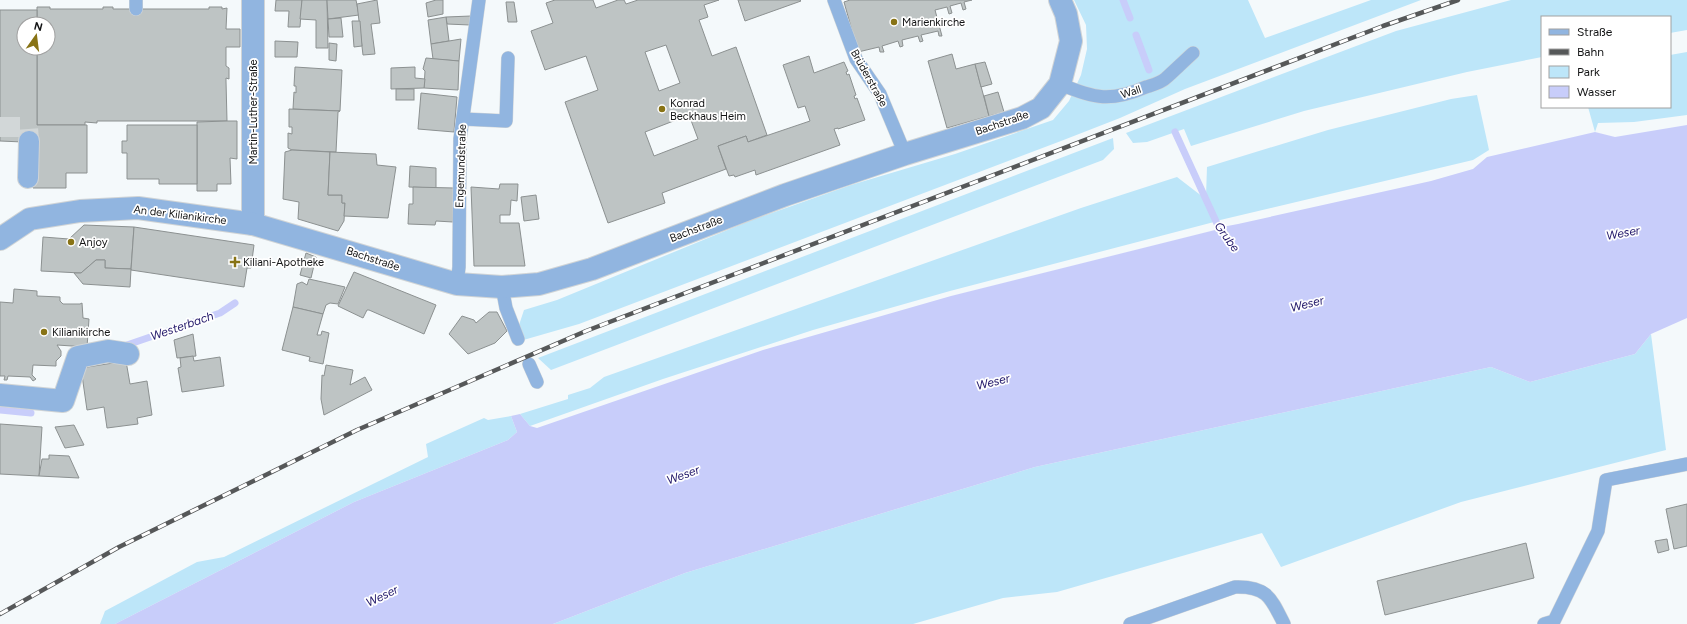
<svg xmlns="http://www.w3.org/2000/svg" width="1687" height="624" font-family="Figtree,sans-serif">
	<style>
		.green { fill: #bde6f9 }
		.water { fill: #c8cdfa }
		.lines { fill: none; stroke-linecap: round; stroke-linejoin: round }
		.stream { stroke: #c8cdfa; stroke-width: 7 }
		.building { fill: #bec4c4; stroke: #8c9191; fill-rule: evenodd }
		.pedestrian-tunnel { stroke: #d2d7d8; stroke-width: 20; stroke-dasharray: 20 10; stroke-linecap: butt }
		.service-casing { stroke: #d0d4d6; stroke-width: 14 }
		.pedestrian-casing { stroke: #d0d4d6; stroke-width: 22 }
		.minor-casing { stroke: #d0d4d6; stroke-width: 24 }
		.service { stroke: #91b5e0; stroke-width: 13 }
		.pedestrian { stroke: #91b5e0; stroke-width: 20 }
		.minor { stroke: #91b5e0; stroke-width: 22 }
		.rail-casing { stroke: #565859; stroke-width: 4.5 }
		.rail { stroke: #fff; stroke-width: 3; stroke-dasharray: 9; stroke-linecap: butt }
		.poi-dot { fill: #887315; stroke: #fff; stroke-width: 1.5 }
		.labels { text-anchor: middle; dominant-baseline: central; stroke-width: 3.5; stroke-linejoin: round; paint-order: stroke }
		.poi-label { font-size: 11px; fill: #131415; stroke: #fff; text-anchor: start }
		.street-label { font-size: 11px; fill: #131415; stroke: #fff }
		.water-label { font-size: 12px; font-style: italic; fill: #241a6b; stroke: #fff }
	</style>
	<rect width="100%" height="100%" fill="#f4f9fb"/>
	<g class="green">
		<path d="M1074 0H1248L1265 38 1371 0H1421L1185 89 1120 118 1061 141 579 324 513 343 524 310 557 300 752 220 851 185 955 154 1053 120 1069 101 1081 75 1087 49 1086 25Z"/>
		<path d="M1511 0H1687V30L1670 33V17H1542V57L1467 72 1304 111 1191 146 1184 129 1147 142 1133 143 1126 133 1396 31Z"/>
		<path d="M1687 52V115L1634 122 1598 123 1595 132 1588 107H1670V55Z"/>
		<path d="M1477 95 1489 150 1473 160 1216 221 1206 196 1207 167 1328 130 1451 99Z"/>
		<path d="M1113 138 1114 149 1103 160 551 370 538 358Z"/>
		<path d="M1177 177 1203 197 1214 222 950 291 813 330 663 379 530 426 520 414 568 399V395L590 388 604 377 1081 208Z"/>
		<path d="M1651 334 1666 450 1461 502 1281 567 1262 533 1057 592 1003 598 913 624H553L685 573 1035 467 1491 367 1530 382 1635 354Z"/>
		<path d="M511 416 517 432 508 440 354 502 115 624H100L105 611 197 562 224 557 428 457 426 444 484 418 488 420Z"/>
	</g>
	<path class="water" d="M1687 125V318L1651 334 1635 354 1530 382 1491 367 1035 467 685 573 553 624H115L354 502 508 440 517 432 511 416 520 414 530 426 537 428 763 350 951 296 1215 230 1214 222 1216 221 1222 227 1238 224 1431 181 1473 169 1487 157 1595 132 1615 137Z"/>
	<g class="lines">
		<g class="stream">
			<path d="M1123 0 1130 18"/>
			<path d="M1136 35 1149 70"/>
			<path d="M1175 132 1220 230"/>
			<path d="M127 345 220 313 235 303"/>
			<path d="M0 410 31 413"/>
		</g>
	</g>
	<g class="building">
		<path d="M276 0H302L300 27H288L289 11H275Z"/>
		<path d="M302 0H327L328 48H316V20L300 19Z"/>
		<path d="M327 0H356L359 15 328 19Z"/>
		<path d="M377 0 380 23 371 24 375 54 363 55 357 4Z"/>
		<path d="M436 0H443V14L428 17 426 3Z"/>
		<path d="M555 0H593L596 8 618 0H624L626 4 638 0H719L704 5 708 17 699 20 712 56 736 47 767 135 748 142 746 136 718 146 726 169 662 193 665 203 608 223 565 102 598 90 586 56 545 70 531 31 553 23 546 3ZM666 45 680 83 659 91 645 52ZM689 115 698 139 654 156 645 132Z"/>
		<path d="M738 0H800L801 1 745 21Z"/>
		<path d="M850 0H972L964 2 966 9 963 10 961 3 950 6 952 13 949 14 947 7 935 10 942 36H939L938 31 921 35 923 41 920 42 918 36 902 40 903 46 900 47 898 41 882 46 884 52H880L879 47 858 52 844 2Z"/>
		<path d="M506 2H514L517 22H508Z"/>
		<path d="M37 7H50V9H103V7H113V9H209V7H222V9L227 8 226 29H240V47H226V66L229 68V79L226 78V81L227 121H97V123L85 122V125H37V48H48V24H37Z"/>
		<path d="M0 10H37V24H24V48H37V125H87V173H66V188H33V173L23 142 0 141Z"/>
		<path d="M471 16 470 25 447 24 446 17Z"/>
		<path d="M446 17 449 41 431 44 428 20Z"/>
		<path d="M341 18 343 37H329L328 19Z"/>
		<path d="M352 21H360L362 46 354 47Z"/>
		<path d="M461 39 459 61 433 59 431 44Z"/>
		<path d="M275 41 298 42 297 57H275Z"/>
		<path d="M329 43 337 44 336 61 329 60Z"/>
		<path d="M952 54 956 69 975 64 989 116 947 128 928 61Z"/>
		<path d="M809 56 814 73 844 62 848 71 846 72 847 75 849 74 856 95 854 96 855 99 857 98 865 120 838 129V128L834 129 840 145 756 175 755 170 735 177 734 175 729 176 718 146 746 136 748 142 810 121 805 106 798 108 783 65Z"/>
		<path d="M426 58 459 61 458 90 424 88 425 71 423 69Z"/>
		<path d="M985 62 992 84 981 87 975 64Z"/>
		<path d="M295 67 342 70 340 111 293 109 294 92 296 93V86H294Z"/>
		<path d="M415 67V78L425 79 424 88 391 89V68Z"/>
		<rect x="396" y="89" width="18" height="11"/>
		<path d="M998 92 1004 112 989 116 984 96Z"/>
		<path d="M421 93 457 97 454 132 418 129Z"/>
		<path d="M289 109 340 111 338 112 336 152 292 150 288 148V133L292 134V127H289Z"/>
		<path d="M227 121H237V159L230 158 231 184H217V191H197V122Z"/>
		<path d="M127 125H197V184H159V179H127V153H122V141H127Z"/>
		<path d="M292 150 330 152 328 195H342V203H345L344 221 338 231 298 219 299 202 283 199 285 152Z"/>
		<path d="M330 152 376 154 377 165 396 167 388 218 344 216 345 203H342V195H328Z"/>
		<path d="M410 166 436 168V188L409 187Z"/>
		<path d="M500 184H518L517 201 511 200 510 215H500V223H519L525 266H474L471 187 499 189Z"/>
		<path d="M413 187 454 188 453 222 436 221 435 225 408 224 409 204H413Z"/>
		<path d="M536 195 539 219 524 221 521 197Z"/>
		<path d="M84 225 134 227 131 269 105 268V260H96L81 273 41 271 43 237 69 239Z"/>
		<path d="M134 227 254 245 251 268H247L244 287 131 270Z"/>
		<path d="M306 253 316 257 311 278 300 275Z"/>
		<path d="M96 260H105V268L131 269 130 287 83 284 74 273H81Z"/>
		<path d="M354 272 436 305 424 334 369 310H367L363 318 338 306Z"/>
		<path d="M309 279 345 287 338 304 330 303 326 305 323 314 293 307 297 284 302 282 307 285Z"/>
		<path d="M14 289 37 291V296L60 297V301L63 304H80L82 303 83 318 89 319 87 347 57 345 61 351V356L56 361V366L33 365 32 375 36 379 33 381 30 377 8 376 7 380H4L5 376H0V302L13 303Z"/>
		<path d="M293 307 323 314 317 335H321L322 331 329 333 323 364 309 361 310 357 282 350Z"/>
		<path d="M489 312H497L507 331 495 343 468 354 449 334 462 316 474 320 476 323Z"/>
		<path d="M193 334 196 356 177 358 174 340Z"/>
		<path d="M193 356 194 361 220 357 224 386 182 392 178 368 181 367 180 358Z"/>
		<path d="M126 361 130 384 147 381 152 415 137 418 138 424 107 428 104 407 87 410 81 368Z"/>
		<path d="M326 365 353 370 350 385 365 377 372 390 324 415 321 399 322 375 324 376Z"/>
		<path d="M0 424 42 427 39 476 0 474Z"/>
		<path d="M74 425 84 445 65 448 55 427Z"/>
		<path d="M49 455 69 456 79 478 39 476 42 459H49Z"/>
		<path d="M1687 504V546L1674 549 1666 509Z"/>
		<path d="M1667 539 1669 550 1658 553 1655 541Z"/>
		<path d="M1526 543 1534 578 1385 615 1377 581Z"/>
	</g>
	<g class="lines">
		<path class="pedestrian-tunnel" d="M0 127H28L29 141"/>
		<defs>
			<g id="service">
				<path d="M136 0V9"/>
				<path d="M834 0 856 59 880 94 905 154"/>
				<path d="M1060 84C1095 99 1111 102 1146 87 1152 85 1161 83 1166 78 1175 70 1184 61 1193 53"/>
				<path d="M463 119 506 121 508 58"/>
				<path d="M457 284 459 267 460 139 479 0"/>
				<path d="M502 287 506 308 518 339"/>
				<path d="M529 364 537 382"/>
				<path d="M1130 624 1235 587C1267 586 1271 598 1284 624"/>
				<path d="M1544 624 1554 621 1598 531 1606 480 1687 464"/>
			</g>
			<path id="pedestrian" d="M28 178 29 141"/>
			<g id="minor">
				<path d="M253 0V224"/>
				<path d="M0 239 30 219 80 211 138 208 253 224 457 284 502 287 539 284 592 269 785 195 905 154 1022 118 1041 108 1060 84 1071 41 1066 14 1060 0"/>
				<path d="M0 395 63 401 78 357 108 351 128 354"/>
			</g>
		</defs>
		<use href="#service" class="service-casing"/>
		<use href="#pedestrian" class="pedestrian-casing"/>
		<use href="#minor" class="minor-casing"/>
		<use href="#service" class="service"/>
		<use href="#pedestrian" class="pedestrian"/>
		<use href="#minor" class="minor"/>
		<defs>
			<path id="rail" d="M0 614 119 547 357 430 586 331 1383 26 1458 0"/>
		</defs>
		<use href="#rail" class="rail-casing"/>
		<use href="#rail" class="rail"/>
	</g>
	<g class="poi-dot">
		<circle cx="894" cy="22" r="4"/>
		<circle cx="662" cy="109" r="4"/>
		<circle cx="71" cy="242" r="4"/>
		<path d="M233 256h4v4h4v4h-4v4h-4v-4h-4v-4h4z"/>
		<circle cx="44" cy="332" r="4"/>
	</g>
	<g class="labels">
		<g class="poi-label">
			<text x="902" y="22">Marienkirche</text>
			<text x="670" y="103">Konrad<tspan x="670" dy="13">Beckhaus Heim</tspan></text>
			<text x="79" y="242">Anjoy</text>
			<text x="243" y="262">Kiliani-Apotheke</text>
			<text x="52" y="332">Kilianikirche</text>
		</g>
		<g class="street-label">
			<text transform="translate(869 78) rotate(61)">Brüderstraße</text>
			<text transform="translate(1131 92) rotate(-18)">Wall</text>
			<text transform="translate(253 112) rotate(-90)">Martin-Luther-Straße</text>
			<text transform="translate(1002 123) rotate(-19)">Bachstraße</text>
			<text transform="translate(461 166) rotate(-88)">Engemundstraße</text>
			<text transform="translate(180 215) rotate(7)">An der Kilianikirche</text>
			<text transform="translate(696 229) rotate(-21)">Bachstraße</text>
			<text transform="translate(373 259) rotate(18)">Bachstraße</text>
		</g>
		<g class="water-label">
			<text transform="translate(1623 233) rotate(-10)">Weser</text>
			<text transform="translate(1227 237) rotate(54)">Grube</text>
			<text transform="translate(1307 304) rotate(-14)">Weser</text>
			<text transform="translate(182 326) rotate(-19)">Westerbach</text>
			<text transform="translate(993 382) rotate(-14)">Weser</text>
			<text transform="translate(683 475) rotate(-20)">Weser</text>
			<text transform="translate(382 596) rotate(-26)">Weser</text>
		</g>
	</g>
	<rect x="1541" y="16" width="130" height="92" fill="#ffffff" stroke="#a1a1a1"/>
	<rect x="1549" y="29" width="20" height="6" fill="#91b5e0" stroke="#a1a1a1"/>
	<text x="1577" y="36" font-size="12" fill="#131415">Straße</text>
	<rect x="1549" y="49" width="20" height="6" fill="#565859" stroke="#a1a1a1"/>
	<text x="1577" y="56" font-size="12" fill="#131415">Bahn</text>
	<rect x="1549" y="66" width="20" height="12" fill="#bde6f9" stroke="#a1a1a1"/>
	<text x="1577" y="76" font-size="12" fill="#131415">Park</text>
	<rect x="1549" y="86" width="20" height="12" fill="#c8cdfa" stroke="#a1a1a1"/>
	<text x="1577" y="96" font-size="12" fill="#131415">Wasser</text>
	<g transform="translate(36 36) rotate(14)"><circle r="19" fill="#ffffff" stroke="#a1a1a1"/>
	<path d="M0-3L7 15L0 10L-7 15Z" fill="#887315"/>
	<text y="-6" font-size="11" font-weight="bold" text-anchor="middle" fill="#131415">N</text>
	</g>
</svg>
